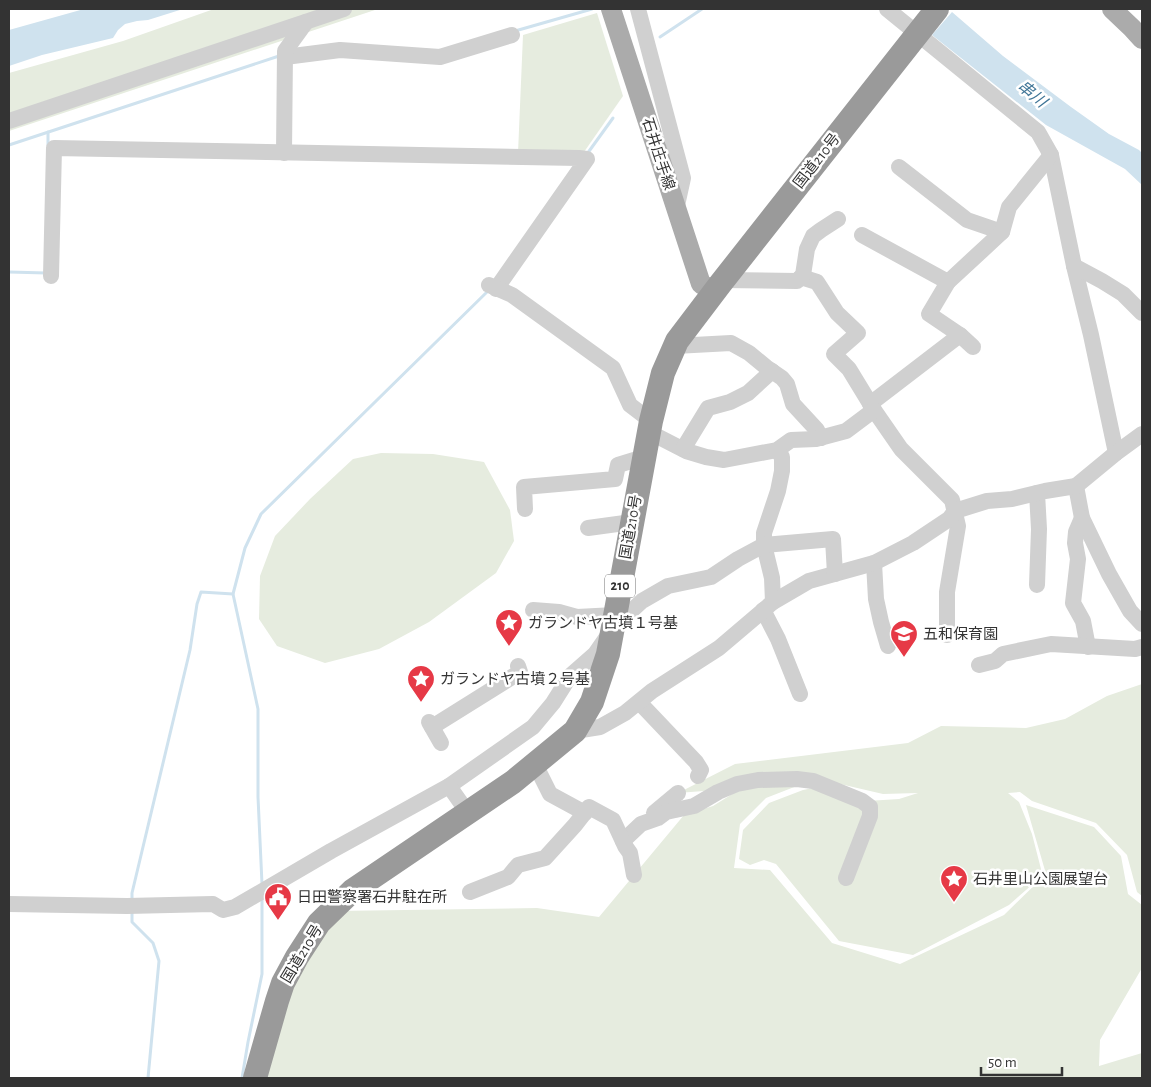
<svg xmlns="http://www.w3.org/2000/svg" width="1151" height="1087" font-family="'Alegreya Sans','Noto Sans JP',sans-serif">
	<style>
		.green { fill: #e6ecdf }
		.water { fill: #cfe2ee }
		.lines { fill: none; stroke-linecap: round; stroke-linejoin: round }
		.stream { stroke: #cfe2ee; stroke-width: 3 }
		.minor { stroke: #d0d0d0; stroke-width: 16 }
		.major { stroke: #ababab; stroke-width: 20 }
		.highway { stroke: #9a9a9a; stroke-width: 24 }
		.labels { text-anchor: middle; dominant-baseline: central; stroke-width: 5; stroke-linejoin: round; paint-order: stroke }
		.shield { fill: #fff; stroke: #707070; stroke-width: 1 }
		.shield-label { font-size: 14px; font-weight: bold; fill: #333 }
		.street-label { font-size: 15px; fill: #333; stroke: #fff }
		.poi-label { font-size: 15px; fill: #333; stroke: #fff; text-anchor: start }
		.water-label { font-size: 16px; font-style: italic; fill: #3f7597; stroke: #fff }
	</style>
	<rect width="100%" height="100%" fill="#fff"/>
	<g class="green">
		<path d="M214 9H378L9 131V73L123 41Z"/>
		<path d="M597 13 623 96 584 152 518 153 523 35Z"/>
		<path d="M381 453 433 454 484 462 510 510 514 541 496 573 429 622 379 649 325 663 277 646 259 619 260 576 275 536 310 499 353 459Z"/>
		<path d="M1142 684V896L1137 892 1127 855 1096 823 1032 801 1020 792 1008 793 1019 802 1032 834 1041 869 1034 883 1009 905 913 955 839 941 776 864 764 860 750 865 739 859 743 830 769 803 803 790 828 785 867 801 899 799 918 793 883 794 823 780 802 784 766 798 740 824 734 868 770 870 832 943 900 964 1004 915 1046 874 1026 805 1094 827 1121 856 1128 894 1142 905V968L1100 1040 1099 1066 1142 1053V1078H263L283 999 336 911 537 908 599 917 684 815 713 806 742 788 678 793 735 764 908 743 941 726 1026 728 1065 719 1107 696Z"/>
	</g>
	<g class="water">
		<path d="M84 9H183L148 20 137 21 125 24 118 30 113 38 42 55 9 66V30Z"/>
		<path d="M952 12 1003 56 1071 107 1109 134 1139 150 1142 153V185L1125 169 1046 125 932 35Z"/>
	</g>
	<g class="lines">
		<g class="stream">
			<path d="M515 31 592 9"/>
			<path d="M660 37 702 9"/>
			<path d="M9 145 279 56"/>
			<path d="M48 145V132"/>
			<path d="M587 154 613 118"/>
			<path d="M9 272 46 273"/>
			<path d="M262 884 258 797V709L233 594 245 548 261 514 488 291"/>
			<path d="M132 901V893L190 650 197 604 201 592 233 594"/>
			<path d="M132 912V922L153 943 159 961 148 1078"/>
			<path d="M242 1078 248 1042 262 974V898"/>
		</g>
		<g class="minor">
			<path d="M638 9 683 178 676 210"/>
			<path d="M887 9 1038 132 1051 155 1074 266 1091 335 1116 453"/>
			<path d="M285 57 340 50 440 57 512 35"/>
			<path d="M9 121 344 9"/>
			<path d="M284 153 285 51 306 22"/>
			<path d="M899 167 967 220 1002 232"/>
			<path d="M862 235 948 282 1002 232 1009 207 1051 155"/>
			<path d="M1074 266 1102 281 1123 294 1142 313"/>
			<path d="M51 276 54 148 579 158 587 159 496 289"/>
			<path d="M801 277 817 282 837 313 858 333 834 354 849 369 874 410 901 449 952 500 958 526 947 592V635"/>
			<path d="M723 280 797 281 803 275 807 249 813 236 821 230 838 219"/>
			<path d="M948 282 929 314 960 335 973 347"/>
			<path d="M489 285 512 295 613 368 630 405 651 421"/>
			<path d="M675 346 731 343 749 353 766 367 782 378 787 384 793 404 817 430 821 438"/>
			<path d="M870 404 960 335"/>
			<path d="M649 432 686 451 706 457 724 460 777 450 791 440 816 439 846 431 874 410"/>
			<path d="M683 449 708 408 730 402 748 393 772 371"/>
			<path d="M1076 486 1082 518 1109 574 1130 611 1142 624"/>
			<path d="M1076 486 1116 453 1142 434"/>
			<path d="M525 509 524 487 615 479 618 465 644 457"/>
			<path d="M1082 518 1076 532 1075 543 1078 559 1073 603 1083 621 1088 647"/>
			<path d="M588 528 632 522"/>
			<path d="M874 563 876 599 881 622 888 646"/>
			<path d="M1037 585 1039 529 1037 493"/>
			<path d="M773 602 772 578 764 545V533L778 491 782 471V457L777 450"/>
			<path d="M533 610 559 612 577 617 615 615"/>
			<path d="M763 610 778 639 800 694"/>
			<path d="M979 665 995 661 1003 654 1051 644 1135 649 1142 647"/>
			<path d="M639 702 696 762 701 770 698 776"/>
			<path d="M429 722 441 743"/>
			<path d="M432 727 520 672 518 666"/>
			<path d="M575 731 600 727 625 713 652 691 719 648 773 602 809 581 874 563 913 543 949 519 955 511 987 501 1012 499 1045 491 1076 486"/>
			<path d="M535 764 550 794 585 813"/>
			<path d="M449 786 533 727 553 703 570 676 595 654 613 628 642 601 668 586 711 577 738 559 764 545 833 539 835 574"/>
			<path d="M654 813 678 793"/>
			<path d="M623 841 641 824 658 818 666 812 694 806 718 792 737 784 758 780 797 779 813 781 862 801 870 807V816L846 878"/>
			<path d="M470 892 508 877 518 865 545 858 575 825 589 807 613 820 625 846 630 853 634 875"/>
			<path d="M9 904 127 906 213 904 223 910 235 907 331 851 449 786 468 813"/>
		</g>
		<g class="major">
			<path d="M611 9 701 284 715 291"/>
			<path d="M1112 9 1132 28 1142 39"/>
		</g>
		<path class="highway" d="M255 1078 277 1001 283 983 297 957 319 923 352 891 513 782 575 731 592 702 608 654 651 421 663 373 677 341 721 283 937 9"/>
	</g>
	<defs>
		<symbol id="sight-pin" viewBox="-11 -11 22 30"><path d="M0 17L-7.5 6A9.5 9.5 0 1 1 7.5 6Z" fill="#e63946" stroke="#fff"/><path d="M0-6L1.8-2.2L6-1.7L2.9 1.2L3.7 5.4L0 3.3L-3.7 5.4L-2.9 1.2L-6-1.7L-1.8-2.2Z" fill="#fff"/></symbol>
		<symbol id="school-pin" viewBox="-11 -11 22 30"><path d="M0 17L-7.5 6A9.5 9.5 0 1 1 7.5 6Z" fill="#e63946" stroke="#fff"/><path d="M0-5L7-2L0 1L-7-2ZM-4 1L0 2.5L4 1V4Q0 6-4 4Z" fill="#fff"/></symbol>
		<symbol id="civic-pin" viewBox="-11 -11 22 30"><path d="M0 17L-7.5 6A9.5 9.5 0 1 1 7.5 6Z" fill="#e63946" stroke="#fff"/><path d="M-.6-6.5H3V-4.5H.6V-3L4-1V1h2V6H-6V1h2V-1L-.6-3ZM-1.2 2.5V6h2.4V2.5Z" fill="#fff"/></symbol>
	</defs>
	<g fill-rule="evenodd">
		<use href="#sight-pin" x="493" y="607" width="32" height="43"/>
		<use href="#school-pin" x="888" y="618" width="32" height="43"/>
		<use href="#sight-pin" x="405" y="663" width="32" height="43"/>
		<use href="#sight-pin" x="938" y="863" width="32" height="43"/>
		<use href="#civic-pin" x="262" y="881" width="32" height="43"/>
	</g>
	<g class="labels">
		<rect class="shield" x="605" y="574.5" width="30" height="23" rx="4"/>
		<g class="shield-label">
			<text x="620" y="586">210</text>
		</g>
		<g class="street-label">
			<text transform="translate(658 154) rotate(72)">石井庄手線</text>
			<text transform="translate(817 161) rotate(-52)">国道210号</text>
			<text transform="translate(631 527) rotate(-80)">国道210号</text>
			<text transform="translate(302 954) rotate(-59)">国道210号</text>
		</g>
		<g class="poi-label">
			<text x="528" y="623">ガランドヤ古墳１号基</text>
			<text x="923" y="634">五和保育園</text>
			<text x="440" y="679">ガランドヤ古墳２号基</text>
			<text x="973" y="879">石井里山公園展望台</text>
			<text x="297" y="897">日田警察署石井駐在所</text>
		</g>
		<g class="water-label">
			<text transform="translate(1032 94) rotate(39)">串川</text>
		</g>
	</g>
	<rect width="1151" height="1087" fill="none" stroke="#333333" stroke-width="20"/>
	<path d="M981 1067v8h81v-8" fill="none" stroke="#333333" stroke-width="2.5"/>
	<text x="988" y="1067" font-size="15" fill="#333333" stroke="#ffffff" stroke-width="4" paint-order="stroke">50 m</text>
</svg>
